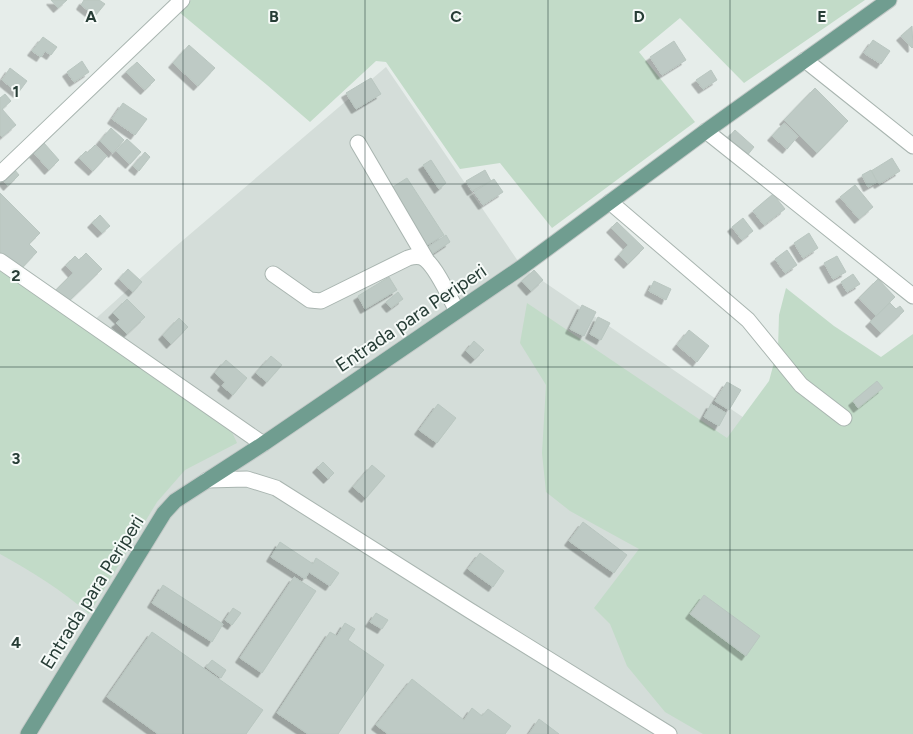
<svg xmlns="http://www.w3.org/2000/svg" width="913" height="734" font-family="Figtree,sans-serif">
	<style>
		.built { fill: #d4ddd9 }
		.green { fill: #c2dbc8 }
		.building { fill: #becac5; stroke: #b9c6c0; filter: url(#shadow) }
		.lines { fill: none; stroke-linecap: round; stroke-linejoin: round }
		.minor-casing { stroke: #a9b5b0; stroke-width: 17 }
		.major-casing { stroke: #c3c9c7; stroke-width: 17 }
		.minor { stroke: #fff; stroke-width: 15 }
		.major { stroke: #709d90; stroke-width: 15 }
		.grid { fill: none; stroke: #273d36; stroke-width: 1; stroke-opacity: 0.55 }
		.labels { text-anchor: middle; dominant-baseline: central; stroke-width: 4; stroke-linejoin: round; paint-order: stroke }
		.street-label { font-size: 19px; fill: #273d36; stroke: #f6faf8 }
		.grid-label { font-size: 16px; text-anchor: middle; font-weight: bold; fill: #273d36; stroke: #f6faf8; stroke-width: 4; stroke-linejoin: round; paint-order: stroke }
	</style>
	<defs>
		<filter id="shadow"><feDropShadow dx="-4.5" dy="4.5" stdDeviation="0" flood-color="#0004"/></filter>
	</defs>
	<rect width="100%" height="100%" fill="#e6edea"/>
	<path class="built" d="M386 67 522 267 841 484 913 539V734H0V269L91 323 175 247Z"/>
	<g class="green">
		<path d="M191 0H865L744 83 680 18 639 52 695 122 552 228 500 163 460 169 386 62 376 61 310 122 267 85 179 12Z"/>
		<path d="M0 266 231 430 237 443 185 470 157 502 89 614C62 590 31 571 0 554Z"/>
		<path d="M786 288 834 326 881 357 913 334V734H703L665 712 627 666 610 624 594 608 639 549 570 511 546 492 542 453 546 385 520 343 527 303 727 438 769 381 778 348 779 315Z"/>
	</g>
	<g class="building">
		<path d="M51 0H67L58 8Z"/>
		<path d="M84 0H99L105 4 95 16 81 5Z"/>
		<path d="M912 26 913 47 912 48 901 36Z"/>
		<path d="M43 37 57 47 51 55 45 51 41 57 32 51Z"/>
		<path d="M873 40 890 51 881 64 864 53Z"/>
		<path d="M674 41 686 60 662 75 650 57Z"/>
		<path d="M189 45 215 68 198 86 173 63Z"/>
		<path d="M82 61 89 72 74 82 67 72Z"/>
		<path d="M137 62 155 80 145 90 126 72Z"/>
		<path d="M10 68 27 81 18 93 2 80Z"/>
		<path d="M711 70 717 80 703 89 696 80Z"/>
		<path d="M371 78 381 94 356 109 346 93Z"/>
		<path d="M815 88 848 121 817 153 784 120Z"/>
		<path d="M5 94 11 101 2 109 16 125 2 137 0 135V98Z"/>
		<path d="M123 103 147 119 135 135 112 119Z"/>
		<path d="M784 123 798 136 787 149 772 136Z"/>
		<path d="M111 128 124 140 113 153 100 141Z"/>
		<path d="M735 130 754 147 746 157 726 140Z"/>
		<path d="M127 139 141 152 130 164 116 151Z"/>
		<path d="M44 143 59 160 49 170 33 152Z"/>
		<path d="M95 145 107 156 93 171 79 158 86 151 87 153Z"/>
		<path d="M145 152 150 157 139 171 133 166Z"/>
		<path d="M892 158 900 171 879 184 871 171Z"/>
		<path d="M431 160 446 183 439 189 423 165Z"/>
		<path d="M14 169 19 175 8 186 3 180Z"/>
		<path d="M485 170 491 181 472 191 466 181Z"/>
		<path d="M871 170 877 182 868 187 862 175Z"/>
		<path d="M407 178 444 235 424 247 388 190Z"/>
		<path d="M494 179 503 192 483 205 474 192Z"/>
		<path d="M855 185 873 207 859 219 840 197Z"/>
		<path d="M0 193 40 233 29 244 37 252 20 270 0 256Z"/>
		<path d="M773 194 785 209 764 225 753 211Z"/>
		<path d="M100 215 110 226 102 233 92 223Z"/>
		<path d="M743 218 753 231 742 240 732 227Z"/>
		<path d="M617 222 644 248 628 264 619 255 628 245 611 228Z"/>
		<path d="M809 233 818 248 803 258 794 243Z"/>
		<path d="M446 235 450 242 432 254 428 247Z"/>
		<path d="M787 250 797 265 785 273 775 259Z"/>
		<path d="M86 253 102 269 67 303 55 291 73 273 66 265 75 256 79 260Z"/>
		<path d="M837 256 846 272 833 279 824 263Z"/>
		<path d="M128 269 142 282 133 292 119 279Z"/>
		<path d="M534 270 543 280 531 291 522 281Z"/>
		<path d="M853 274 860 284 847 292 841 282Z"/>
		<path d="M389 277 397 290 365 309 358 296Z"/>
		<path d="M878 279 895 297 876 316 859 298Z"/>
		<path d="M654 281 671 289 666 300 649 291Z"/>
		<path d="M398 292 403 299 391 308 386 302Z"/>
		<path d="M127 299 145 317 127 334 116 323 120 320 113 313Z"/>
		<path d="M890 303 896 309 900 306 904 311 881 333 870 322Z"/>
		<path d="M582 305 596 312 584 336 570 329Z"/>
		<path d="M598 317 610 323 601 340 590 334Z"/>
		<path d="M179 318 188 327 171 344 163 335Z"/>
		<path d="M689 330 709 346 697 362 677 345Z"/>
		<path d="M474 341 484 350 475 359 466 351Z"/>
		<path d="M271 356 282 365 267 382 256 373Z"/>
		<path d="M226 360 247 378 233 395 222 386 225 382 215 373Z"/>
		<path d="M877 381 883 388 858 408 853 401Z"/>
		<path d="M727 382 741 390 729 410 715 401Z"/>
		<path d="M438 404 456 418 437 443 419 430Z"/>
		<path d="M711 404 726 413 719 426 704 417Z"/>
		<path d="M323 462 334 473 328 479 317 468Z"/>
		<path d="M372 465 385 476 366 498 353 487Z"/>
		<path d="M583 522 627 555 614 573 569 541Z"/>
		<path d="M280 542 313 564 316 558 339 573 330 586 309 572 305 579 271 557Z"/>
		<path d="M480 553 504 571 493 587 468 569Z"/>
		<path d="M294 577 316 591 262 673 240 658Z"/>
		<path d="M163 585 223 624 212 642 152 603Z"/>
		<path d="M704 595 760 636 746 656 690 614Z"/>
		<path d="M233 608 241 613 232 625 225 620Z"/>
		<path d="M376 613 388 620 382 629 370 622Z"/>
		<path d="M345 623 355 629 348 640 384 665 338 734H308L277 713 330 632 337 636Z"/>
		<path d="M152 632 263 710 246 734H158L107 697Z"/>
		<path d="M212 660 226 670 221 678 206 667Z"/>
		<path d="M412 679 464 720 472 708 482 716 488 709 511 726 505 734H388L376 725Z"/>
		<path d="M539 719 559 734H529Z"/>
	</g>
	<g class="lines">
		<defs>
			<g id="minor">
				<path d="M805 60 913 146"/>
				<path d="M706 131 913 296"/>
				<path d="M358 143 426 259"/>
				<path d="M0 174 182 0"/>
				<path d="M610 202 748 320 801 385 844 418"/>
				<path d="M0 261 263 444"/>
				<path d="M273 274 310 300 321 301 408 258C414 256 421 255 426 260 437 269 450 298 457 311"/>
				<path d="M207 480 247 479 276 488 469 610 669 734"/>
			</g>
			<path id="major" d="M28 734 164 513 175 501 263 444 522 267 706 131 889 0"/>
		</defs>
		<use href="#minor" class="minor-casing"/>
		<use href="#major" class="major-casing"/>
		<use href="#minor" class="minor"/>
		<use href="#major" class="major"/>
	</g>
	<path class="grid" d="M183 0V734M365 0V734M548 0V734M730 0V734M0 184H913M0 367H913M0 550H913"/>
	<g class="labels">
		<g class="street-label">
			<text transform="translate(411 318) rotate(-34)">Entrada para Periperi</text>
			<text transform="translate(92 592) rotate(-58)">Entrada para Periperi</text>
		</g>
	</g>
	<g class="grid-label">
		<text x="91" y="22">A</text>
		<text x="274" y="22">B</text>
		<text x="456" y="22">C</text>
		<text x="639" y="22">D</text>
		<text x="822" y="22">E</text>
		<text x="16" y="97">1</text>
		<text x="16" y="281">2</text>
		<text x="16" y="464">3</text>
		<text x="16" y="648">4</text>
	</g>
</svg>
